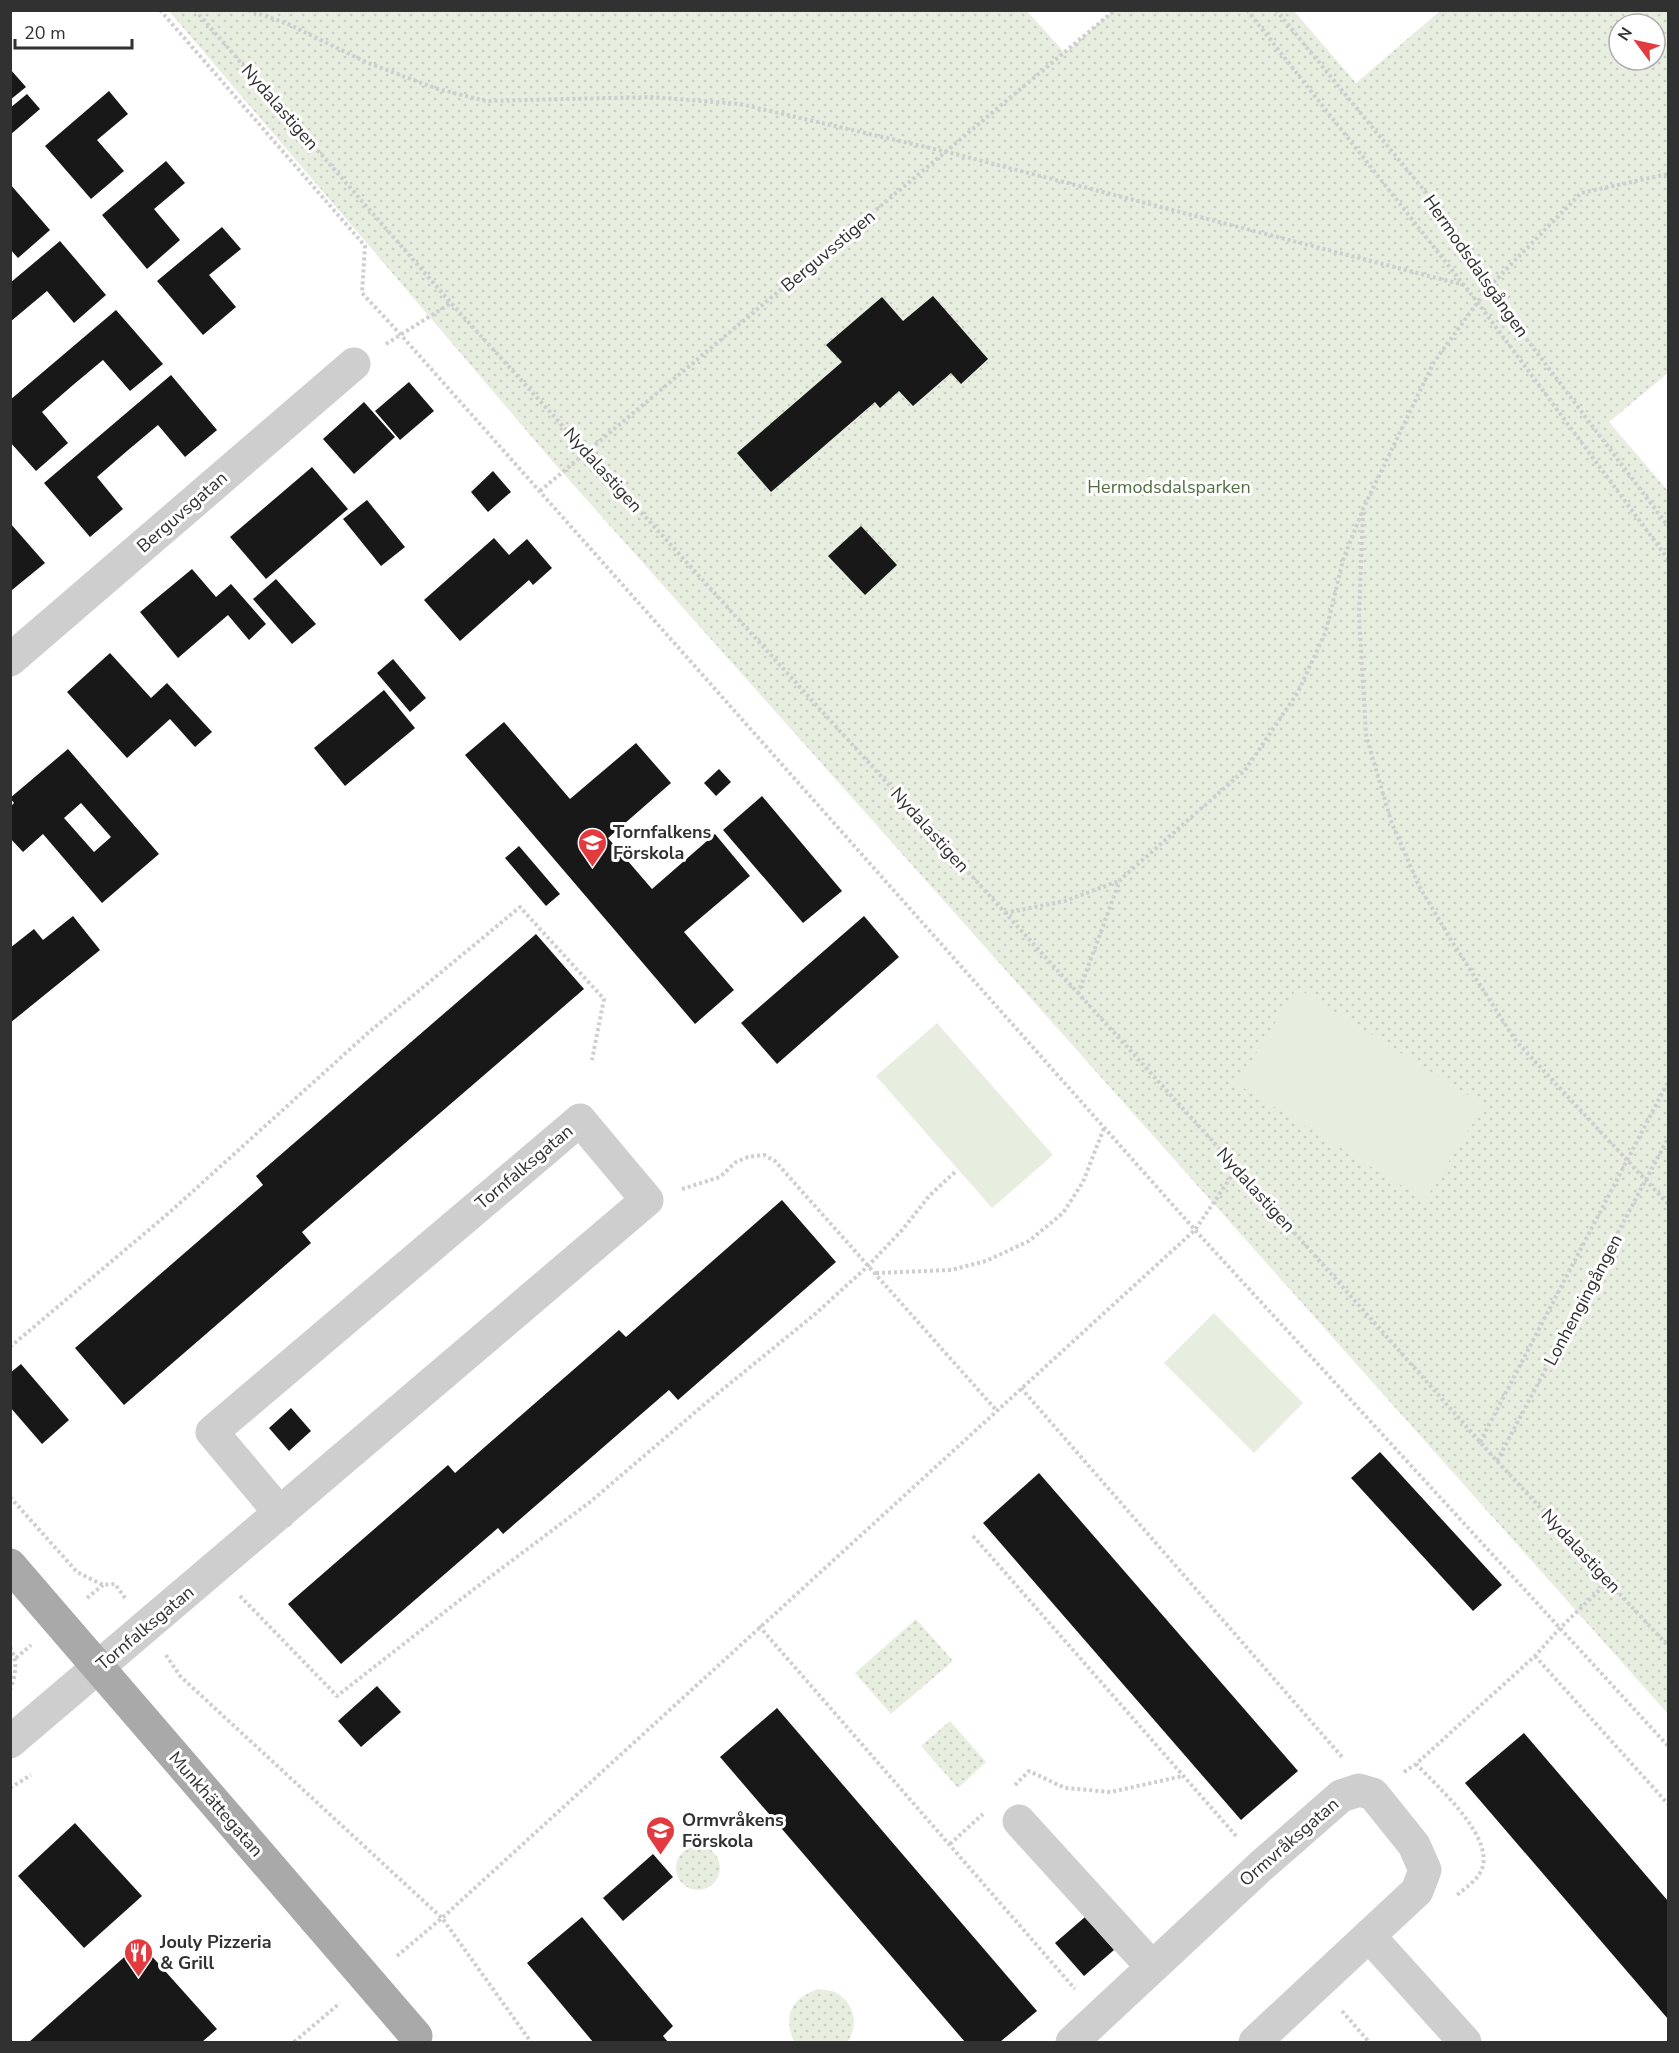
<svg xmlns="http://www.w3.org/2000/svg" width="1679" height="2053" font-family="'Nunito Sans',sans-serif">
	<style>
		.park { fill: url(#park-dots); fill-rule: evenodd }
		.garden { fill: #e7eee0 }
		.building { fill: #181818; fill-rule: evenodd }
		.lines { fill: none; stroke-linecap: round; stroke-linejoin: round }
		.path { stroke: #cecece; stroke-width: 4; stroke-dasharray: 3 3; stroke-linecap: butt }
		.minor { stroke: #cecece; stroke-width: 33 }
		.major { stroke: #a9a9a9; stroke-width: 33 }
		.major-bridge { stroke: #a9a9a9; stroke-width: 33 }
		.labels { text-anchor: middle; dominant-baseline: central; stroke-width: 6; stroke-linejoin: round; paint-order: stroke }
		.street-label { font-size: 18px; fill: #313131; stroke: #fff }
		.park-label { font-size: 18px; fill: #526d3f; stroke: #fff }
		.poi-label { font-size: 18px; font-weight: bold; fill: #313131; stroke: #fff; text-anchor: start }
	</style>
	<defs>
		<pattern id="park-dots" width="8" height="8" patternUnits="userSpaceOnUse" patternTransform="scale(1.5)"><rect width="8" height="8" fill="#e7eee0"/><path d="M2 2h.1M6 6h.1" fill="none" stroke="#c7cdc1" stroke-width="1.8" stroke-linecap="round"/></pattern>
	</defs>
	<rect width="100%" height="100%" fill="#fff"/>
	<g class="park">
		<path d="M1026 10 1065 53 1113 11H1294L1356 83 1440 11H1668V373L1609 422 1668 491V1714L554 463 169 11ZM1619 24H1655V60H1619Z"/>
		<path d="M916 1619 953 1661 891 1714 855 1673Z"/>
		<path d="M950 1721 986 1762 958 1788 921 1746Z"/>
		<circle cx="698" cy="1868" r="22"/>
		<path d="M818 1989C822 1990 828 1990 832 1991 854 1999 860 2025 847 2042H794C783 2015 791 1999 818 1989Z"/>
	</g>
	<g class="garden">
		<path d="M1297 988 1484 1105 1425 1200 1237 1084Z"/>
		<path d="M937 1023 1053 1155 992 1208 876 1076Z"/>
		<path d="M1214 1313 1303 1403 1254 1453 1164 1363Z"/>
	</g>
	<g class="building">
		<path d="M10 69 26 87 10 100Z"/>
		<path d="M109 91 128 114 97 140 124 171 91 199 45 146Z"/>
		<path d="M27 94 40 109 10 135V108Z"/>
		<path d="M166 161 185 183 154 209 180 240 147 269 102 215Z"/>
		<path d="M10 184 50 230 18 258 10 249Z"/>
		<path d="M222 227 241 249 209 275 236 307 203 335 157 281Z"/>
		<path d="M60 241 106 295 74 323 47 291 10 322V283Z"/>
		<path d="M933 296 988 359 961 384 951 373 913 406 899 391 880 408 875 402 771 492 737 453 842 362 826 345 882 297 903 321Z"/>
		<path d="M116 310 163 364 130 391 103 360 73 385 42 412 68 443 36 471 10 442V400Z"/>
		<path d="M171 375 217 430 185 457 158 425 127 451 97 477 123 509 90 537 44 483Z"/>
		<path d="M409 382 434 411 400 440 375 411Z"/>
		<path d="M364 402 395 437 354 474 323 439Z"/>
		<path d="M312 467 348 509 266 579 230 537Z"/>
		<path d="M493 471 511 492 488 512 471 492Z"/>
		<path d="M367 500 405 547 381 566 343 519Z"/>
		<path d="M10 523 45 563 12 590 10 588Z"/>
		<path d="M861 526 897 565 865 595 828 556Z"/>
		<path d="M494 538 509 555 527 539 552 568 533 585 529 580 460 641 424 600Z"/>
		<path d="M192 569 216 597 231 584 266 624 249 640 228 615 178 658 140 612Z"/>
		<path d="M276 579 316 624 292 644 253 599Z"/>
		<path d="M110 653 151 698 167 683 212 732 195 747 170 719 127 758 67 692Z"/>
		<path d="M393 659 426 698 410 712 377 673Z"/>
		<path d="M384 690 415 728 345 786 314 748Z"/>
		<path d="M504 722 570 799 636 743 671 783 608 838 652 889 715 834 750 876 684 932 734 990 695 1024 465 755Z"/>
		<path d="M68 749 159 854 102 903 43 834 23 852 10 838V807L14 803 10 798ZM81 803 111 837 94 852 64 818Z"/>
		<path d="M719 769 731 782 716 796 704 783Z"/>
		<path d="M762 796 842 891 803 923 723 830Z"/>
		<path d="M519 846 560 894 546 906 505 858Z"/>
		<path d="M73 916 100 950 10 1023V948L34 929 43 940Z"/>
		<path d="M864 916 899 957 777 1064 741 1023Z"/>
		<path d="M536 934 584 989 302 1232 311 1243 124 1405 75 1348 263 1185 256 1176Z"/>
		<path d="M782 1200 836 1262 678 1400 669 1390 503 1534 498 1528 341 1664 288 1604 448 1465 455 1473 619 1330 626 1337Z"/>
		<path d="M21 1364 69 1420 42 1444 10 1407V1373Z"/>
		<path d="M291 1408 311 1431 289 1451 269 1428Z"/>
		<path d="M1380 1452 1502 1585 1473 1611 1351 1478Z"/>
		<path d="M1039 1473 1298 1771 1241 1820 983 1523Z"/>
		<path d="M377 1686 401 1712 361 1747 338 1721Z"/>
		<path d="M777 1708 1037 2011 1000 2042H965L720 1757Z"/>
		<path d="M1524 1733 1668 1901V2019L1465 1783Z"/>
		<path d="M75 1823 142 1896 84 1948 18 1876Z"/>
		<path d="M653 1854 673 1877 623 1921 603 1898Z"/>
		<path d="M582 1917 673 2026 663 2036 668 2042H593L527 1963Z"/>
		<path d="M1085 1917 1114 1950 1084 1976 1055 1943Z"/>
		<path d="M140 1943 217 2029 202 2042H29Z"/>
	</g>
	<g class="lines">
		<g class="path">
			<path d="M160 10 365 246 362 293 401 335 1195 1230 1668 1746"/>
			<path d="M195 10 451 303 1237 1168 1497 1461 1668 1646"/>
			<path d="M248 10 288 24 368 63 438 89 486 101 651 97 740 104 947 152 1464 285"/>
			<path d="M1247 10 1478 303 1668 559"/>
			<path d="M1276 10 1441 211 1488 288 1668 526"/>
			<path d="M386 344 451 303"/>
			<path d="M540 491 1115 10"/>
			<path d="M1363 512 1359 615 1366 735 1391 821 1419 886 1451 940 1516 1041 1668 1204"/>
			<path d="M1005 913 1065 901 1119 881"/>
			<path d="M1078 994 1120 880 1246 769 1298 692 1326 631 1343 560 1363 509 1434 362 1488 288 1581 193 1668 174"/>
			<path d="M682 1189 720 1177 736 1162 748 1157 764 1155 775 1161 997 1411"/>
			<path d="M876 1273 951 1270 986 1261 1029 1241 1063 1213 1083 1182 1104 1128"/>
			<path d="M10 1347 170 1212 369 1032 520 907 604 999 592 1060"/>
			<path d="M1021 1388 1342 1757"/>
			<path d="M1480 1442 1668 1082"/>
			<path d="M1497 1461 1668 1138"/>
			<path d="M10 1497 77 1572 103 1585 115 1584 125 1598"/>
			<path d="M973 1536 1237 1837"/>
			<path d="M240 1596 337 1696 474 1589 590 1502 706 1403 814 1315 868 1266 903 1229 930 1195 955 1172"/>
			<path d="M87 1598 103 1585"/>
			<path d="M759 1626 1075 1989"/>
			<path d="M10 1647C18 1662 16 1674 10 1690"/>
			<path d="M166 1655 180 1676 442 1918 531 2042"/>
			<path d="M1535 1656 1668 1804"/>
			<path d="M16 1658 31 1645"/>
			<path d="M1416 1764C1437 1786 1490 1833 1483 1865 1481 1878 1465 1888 1456 1896"/>
			<path d="M1404 1772 1416 1764 1535 1656 1560 1628 1609 1581"/>
			<path d="M1015 1785 1029 1771 1065 1788 1111 1792 1183 1776"/>
			<path d="M10 1788 31 1775"/>
			<path d="M950 1844 983 1814"/>
			<path d="M397 1956 442 1918 1195 1230 1237 1168"/>
			<path d="M1342 2011 1369 2042"/>
			<path d="M294 2042 340 2003"/>
		</g>
		<g class="minor">
			<path d="M10 660 354 364"/>
			<path d="M10 1742C222 1561 435 1381 647 1200L580 1120 212 1432 280 1513"/>
			<path d="M1019 1821 1152 1967"/>
			<path d="M1370 1937 1465 2042"/>
			<path d="M1072 2042 1261 1866 1341 1796 1359 1790 1373 1794 1414 1845 1425 1870 1417 1891 1255 2042"/>
		</g>
		<path class="major" d="M10 1565 316 1920"/>
		<path class="major-bridge" d="M316 1920 416 2036"/>
	</g>
	<defs>
		<symbol id="school-pin" viewBox="-11 -11 22 30"><path d="M0 17L-7.5 6A9.5 9.5 0 1 1 7.5 6Z" fill="#e23a3e" stroke="#fff"/><path d="M0-5L7-2L0 1L-7-2ZM-4 1L0 2.5L4 1V4Q0 6-4 4Z" fill="#fff"/></symbol>
		<symbol id="restaurant-pin" viewBox="-11 -11 22 30"><path d="M0 17L-7.5 6A9.5 9.5 0 1 1 7.5 6Z" fill="#e23a3e" stroke="#fff"/><path d="M-5-6h1v4h1v-4h1v4h1v-4h1v5L-1.5 .5V6h-2V.5L-5-1ZM5-6V6H3V1.5H1.5Q1.5-4 5-6Z" fill="#fff"/></symbol>
	</defs>
	<g fill-rule="evenodd">
		<use href="#school-pin" x="576" y="826" width="33" height="45"/>
		<use href="#school-pin" x="644" y="1814" width="33" height="45"/>
		<use href="#restaurant-pin" x="122" y="1936" width="33" height="45"/>
	</g>
	<g class="labels">
		<g class="street-label">
			<text transform="translate(280 107) rotate(49)">Nydalastigen</text>
			<text transform="translate(828 251) rotate(-40)">Berguvsstigen</text>
			<text transform="translate(1476 266) rotate(55)">Hermodsdalsgången</text>
			<text transform="translate(603 470) rotate(48)">Nydalastigen</text>
			<text transform="translate(182 512) rotate(-41)">Berguvsgatan</text>
			<text transform="translate(930 830) rotate(48)">Nydalastigen</text>
			<text transform="translate(524 1167) rotate(-40)">Tornfalksgatan</text>
			<text transform="translate(1256 1190) rotate(48)">Nydalastigen</text>
			<text transform="translate(1583 1300) rotate(-62)">Lonhengingången</text>
			<text transform="translate(1581 1551) rotate(47)">Nydalastigen</text>
			<text transform="translate(145 1628) rotate(-40)">Tornfalksgatan</text>
			<text transform="translate(216 1804) rotate(49)">Munkhättegatan</text>
			<text transform="translate(1289 1842) rotate(-41)">Ormvråksgatan</text>
		</g>
		<g class="park-label">
			<text x="1169" y="487">Hermodsdalsparken</text>
		</g>
		<g class="poi-label">
			<text x="613" y="832">Tornfalkens<tspan x="613" dy="21">Förskola</tspan></text>
			<text x="682" y="1820">Ormvråkens<tspan x="682" dy="21">Förskola</tspan></text>
			<text x="160" y="1942">Jouly Pizzeria<tspan x="160" dy="21">&amp; Grill</tspan></text>
		</g>
	</g>
	<rect width="1679" height="2053" fill="none" stroke="#313131" stroke-width="24"/>
	<g transform="translate(1637 42) rotate(303)"><circle r="28" fill="#ffffff" stroke="#adadad" stroke-width="1.5"/>
	<path d="M0-4.5L10 22L0 15L-10 22Z" fill="#e23a3e"/>
	<text y="-9" font-size="16" font-weight="bold" text-anchor="middle" fill="#313131">N</text>
	</g>
	<path d="M15 39v9h117v-9" fill="none" stroke="#313131" stroke-width="3"/>
	<text x="24" y="39" font-size="18" fill="#313131" stroke="#ffffff" stroke-width="4.5" paint-order="stroke">20 m</text>
</svg>
